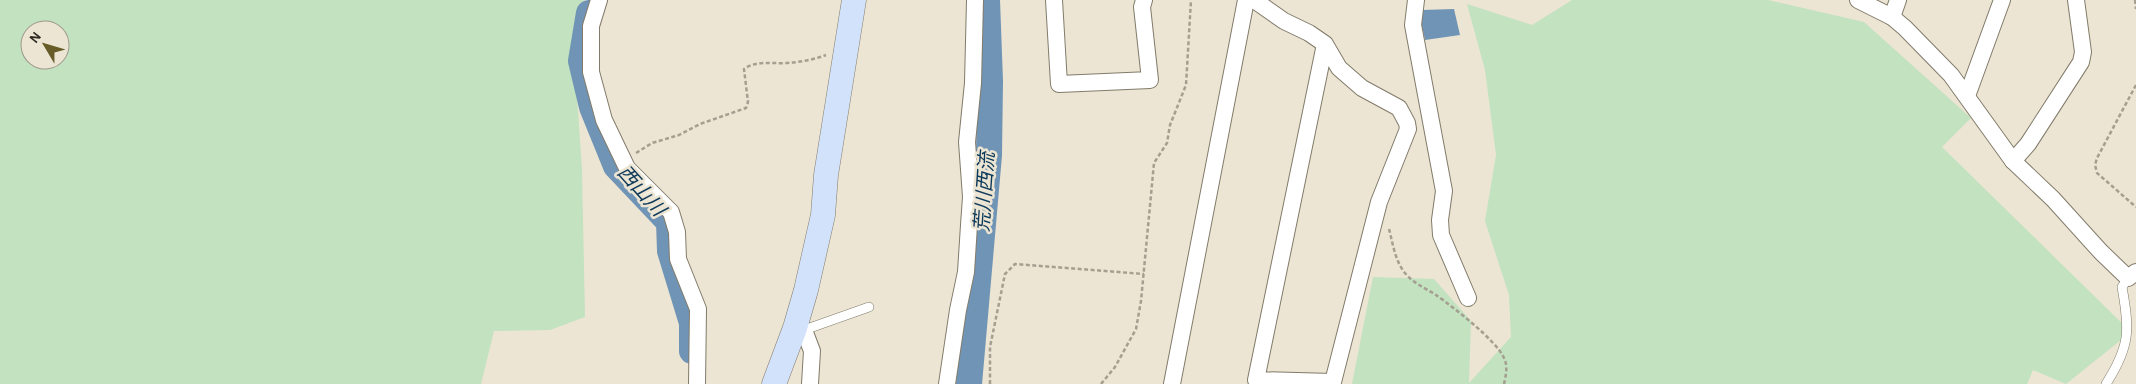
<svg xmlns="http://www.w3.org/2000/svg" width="2136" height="384" font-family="'Alegreya Sans','Noto Sans JP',sans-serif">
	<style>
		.green { fill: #c2e2c0; fill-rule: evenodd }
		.water { fill: #7094b5 }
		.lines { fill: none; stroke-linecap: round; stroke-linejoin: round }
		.river { stroke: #7094b5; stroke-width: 26 }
		.lane-casing { stroke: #827b6b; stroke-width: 10 }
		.street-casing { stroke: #827b6b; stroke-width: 18 }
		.secondary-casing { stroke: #827b6b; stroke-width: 25 }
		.path { stroke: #a49f91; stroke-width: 2.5; stroke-dasharray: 4 2.5; stroke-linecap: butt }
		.lane { stroke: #fff; stroke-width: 9 }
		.street { stroke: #fff; stroke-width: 16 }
		.secondary { stroke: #d2e2fa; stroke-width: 24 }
		.labels { text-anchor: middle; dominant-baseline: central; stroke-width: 5; stroke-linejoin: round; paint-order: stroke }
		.water-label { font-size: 20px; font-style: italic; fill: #0c3859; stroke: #ece5d3 }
	</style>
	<rect width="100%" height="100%" fill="#ece5d3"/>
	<g class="green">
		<path d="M0 0H584L575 67 582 169 585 317 550 330 494 331 481 384H0ZM30 30H60V60H30Z"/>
		<path d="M1572 0H1768L1864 22 1971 118 1942 147 2131 332 2066 384 2033 370 2027 384H1352L1373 277 1434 279 1471 321 1469 383 1511 337 1509 295 1485 221 1496 155 1485 70 1467 4 1532 25Z"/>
	</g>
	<path class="water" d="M1454 9 1460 35 1425 40 1421 21 1422 10Z"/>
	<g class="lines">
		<g class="river">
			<path d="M589 13 581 61 592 107 616 166 669 222 670 251 692 323V351"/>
			<path d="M969 384 989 155 990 81 987 0"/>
		</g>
		<defs>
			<g id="lane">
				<path d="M804 330 869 307"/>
				<path d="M2106 384C2130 346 2130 331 2122 287L2128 278"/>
			</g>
			<g id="street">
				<path d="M599 0 591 26V72L604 120 627 168 671 212 677 232 678 259 698 309 697 384"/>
				<path d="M1054 0 1059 84 1150 80 1142 7 1144 0"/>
				<path d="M1254 0 1284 21 1309 33 1325 44 1339 68 1362 88 1399 108 1407 123 1408 129 1379 202 1333 382 1256 380 1325 44"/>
				<path d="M1416 0 1413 25 1444 191 1440 220 1441 235 1468 298"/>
				<path d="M1858 0 1892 17 1905 28 1951 75 2013 161 2053 199 2101 252 2128 278 2136 272"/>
				<path d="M1892 17 1898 0"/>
				<path d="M1967 96 2002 0"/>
				<path d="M2013 161 2028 144 2081 62 2083 52 2076 0"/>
				<path d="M795 328 804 330 812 351 810 384"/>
				<path d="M947 384 958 310 966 272 969 225 971 197 967 142 973 83 975 0"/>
				<path d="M1172 384 1246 0"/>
			</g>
			<path id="secondary" d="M774 384 795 328 806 290 823 215 826 175 854 0"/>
		</defs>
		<use href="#lane" class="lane-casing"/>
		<use href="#street" class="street-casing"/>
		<use href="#secondary" class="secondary-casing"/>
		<g class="path">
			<path d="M2135 0 2136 9"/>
			<path d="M2136 85 2097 158 2095 165 2097 173 2136 207"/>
			<path d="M636 153 652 143 679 135 700 124 746 108 748 102 744 69C756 60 772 64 787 63 800 62 813 60 826 55"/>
			<path d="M1389 229C1393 244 1395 261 1405 273 1413 283 1425 288 1436 295 1453 307 1496 340 1504 358 1508 366 1506 375 1504 384"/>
			<path d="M990 384V347L1005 274 1015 264 1144 274"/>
			<path d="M1101 384 1115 367 1136 329 1141 301 1154 163 1167 143 1170 125 1186 85 1191 0"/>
		</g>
		<use href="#lane" class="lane"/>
		<use href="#street" class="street"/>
		<use href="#secondary" class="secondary"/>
	</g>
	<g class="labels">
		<g class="water-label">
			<text transform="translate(641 191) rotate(48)">西山川</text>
			<text transform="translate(985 192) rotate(-86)">荒川西流</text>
		</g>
	</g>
	<g transform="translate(45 45) rotate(308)"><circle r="24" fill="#ece5d3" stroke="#9f9a8c"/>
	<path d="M0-4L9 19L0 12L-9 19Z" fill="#675b28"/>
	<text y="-8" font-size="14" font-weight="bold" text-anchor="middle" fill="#2b2922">N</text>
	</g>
</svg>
